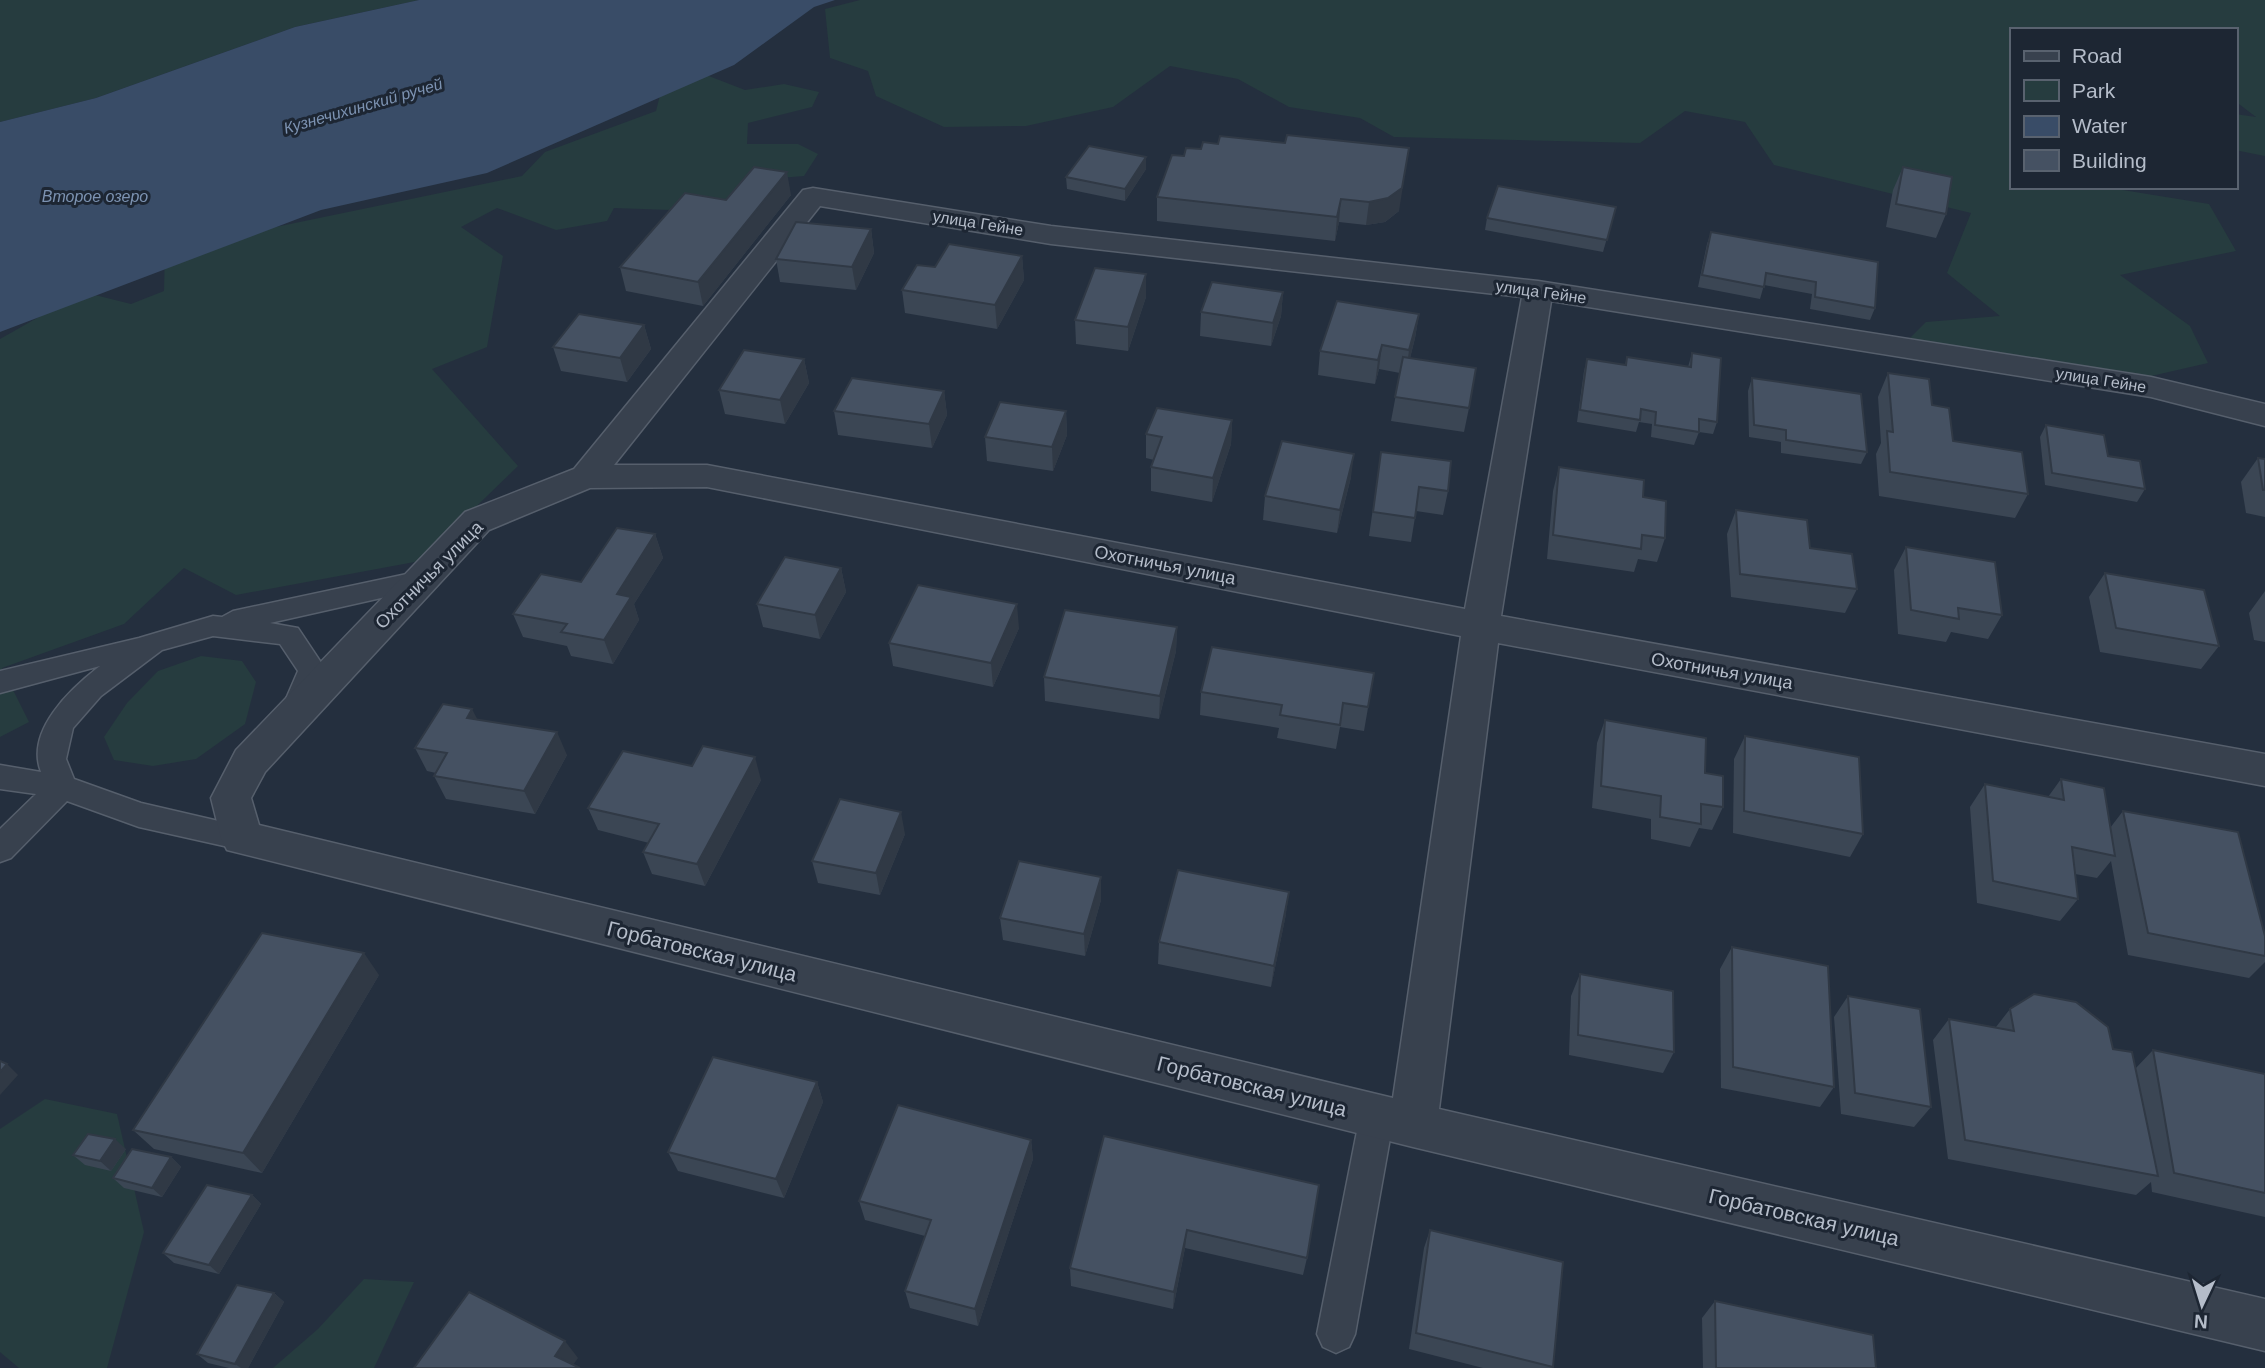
<svg xmlns="http://www.w3.org/2000/svg" width="2265" height="1368" font-family="Helvetica,sans-serif">
	<style>
		.green { fill: #263c3f }
		.water { fill: #394c67 }
		.lines { fill: none; stroke-linecap: round; stroke-linejoin: round }
		.lane-casing { stroke: #565f6c; stroke-width: 3 }
		.street-casing { stroke: #565f6c; stroke-width: 3 }
		.lane { fill: #38414e; fill-rule: evenodd }
		.street { fill: #38414e; fill-rule: evenodd }
		.wall { fill: #3b4654 }
		.shaded-wall { fill: #303945 }
		.building { fill: #455162; stroke: #303945; stroke-width: 2 }
		.labels { text-anchor: middle; dominant-baseline: central; stroke-width: 6; stroke-linejoin: round; paint-order: stroke }
		.far-water-label { font-size: 16px; font-style: italic; fill: #7c92b1; stroke: #1d2633 }
		.far-street-label { font-size: 16px; fill: #b4bcc9; stroke: #1d2633 }
		.street-label { font-size: 18px; fill: #b4bcc9; stroke: #1d2633 }
		.near-street-label { font-size: 21px; fill: #b4bcc9; stroke: #1d2633 }
	</style>
	<rect width="100%" height="100%" fill="#242f3e"/>
	<g class="green">
		<path d="M0 0H419L295 27 96 98 0 122Z"/>
		<path d="M860 0H2265V156L2235 150V114L2256 117 2235 101V30H2011V187H2104L2209 204 2236 251 2120 275 2190 326 2208 363 2112 385 1935 349 1909 339 1926 322 2000 316 1947 273 1971 213 1774 165 1745 122 1685 111 1640 143 1394 137 1360 118 1289 107 1238 79 1170 66 1113 107 1026 126 944 127 876 96 868 71 830 58 825 9Z"/>
		<path d="M701 73 745 90 784 84 819 92 812 107 748 123 747 144H798L818 154 804 176 756 180 728 212 614 208 607 221 556 230 497 208 461 227 503 256 487 347 432 369 518 466 420 561 236 595 184 568 124 624 2 668 29 722 0 737V339L83 292 131 304 164 291 165 250 522 176 545 152 656 111 662 87Z"/>
		<path d="M201 656 242 661 256 682 245 724 196 759 153 766 114 760 104 737 127 703 158 671Z"/>
		<path d="M45 1099 117 1114 144 1232 107 1368H19L0 1352V1129Z"/>
		<path d="M364 1279 414 1282 374 1368H273L318 1329Z"/>
	</g>
	<path class="water" d="M419 0H835L814 7 734 65 487 173 321 210 0 332V122L96 98 295 27Z"/>
	<g class="lines">
		<defs>
			<g id="lane">
				<path d="M421 571 430 573 434 580 430 587 270 623 298 628 326 670 306 716 296 719 286 716 282 708 298 671 280 644 213 636 162 650 101 696 73 728 66 759 74 779 141 803 253 829 257 838 253 847 242 850 139 827 67 801 11 858 0 862V829L36 794 0 789V765L41 772C25 731 70 689 100 666L0 693V671L139 638 213 616 222 617 233 611Z"/>
				<path d="M1377 1100 1389 1105 1394 1116 1355 1334 1349 1347 1336 1353 1323 1347 1317 1334 1360 1116 1365 1105Z"/>
			</g>
			<path id="street" d="M813 188 1051 226 1538 281 2151 377 2265 404V426L2151 397 1551 301 1501 616 2265 754V786L1498 643 1439 1109 2265 1299V1351L1413 1147 227 850 221 838 211 798 236 750 465 512 574 469 803 190ZM820 206 1051 244 1522 297 1465 609 707 465H614ZM707 487 1461 636 1393 1098 259 825 251 798 265 772 489 530 590 488Z"/>
		</defs>
		<use href="#lane" class="lane-casing"/>
		<use href="#street" class="street-casing"/>
		<use href="#lane" class="lane"/>
		<use href="#street" class="street"/>
	</g>
	<g class="wall">
		<path d="M1186 148 1399 211 1385 222 1366 225 1339 222 1335 241 1157 221V197L1184 156Z"/>
		<path d="M1903 167 1946 214 1936 238 1886 227 1893 190Z"/>
		<path d="M1146 169 1125 201 1067 189 1066 177Z"/>
		<path d="M791 195 703 306 626 291 620 267 726 200Z"/>
		<path d="M1616 207 1603 252 1485 230 1487 218Z"/>
		<path d="M871 229 874 253 856 290 780 282 776 259Z"/>
		<path d="M1711 232 1875 308 1870 320 1810 309 1812 294 1764 285 1760 299 1698 287 1707 244Z"/>
		<path d="M1022 256 1024 280 997 329 905 313 902 290 935 267Z"/>
		<path d="M1146 274V297L1128 351 1076 344 1075 320Z"/>
		<path d="M1283 292 1281 316 1271 346 1200 336 1201 312Z"/>
		<path d="M1419 314 1415 338 1410 358 1469 408 1464 432 1391 421 1400 373 1379 369 1375 384 1318 375 1320 351Z"/>
		<path d="M644 325 651 349 627 382 561 371 553 347Z"/>
		<path d="M1692 353 1717 422 1713 434 1699 432 1694 445 1651 437 1652 424 1639 422 1636 432 1577 422 1584 371 1587 359 1625 365 1627 357 1688 367Z"/>
		<path d="M804 359 809 383 785 424 725 414 719 390Z"/>
		<path d="M1888 373 1932 405 1953 441 2028 494 2015 518 1879 496 1876 454 1881 443 1878 397Z"/>
		<path d="M1752 378 1867 452 1861 464 1781 453V442L1749 437 1748 391Z"/>
		<path d="M944 391 947 415 932 448 838 435 834 411Z"/>
		<path d="M1066 411 1067 435 1053 471 987 461 985 437Z"/>
		<path d="M1232 420 1231 444 1212 502 1151 491V467L1154 460 1146 458V434Z"/>
		<path d="M2046 425 2108 456 2145 489 2137 502 2045 485 2040 437Z"/>
		<path d="M1381 452 1448 491 1443 515 1416 511 1411 542 1369 536Z"/>
		<path d="M2258 458 2265 459V517L2246 513 2241 482Z"/>
		<path d="M1559 467 1643 497 1665 538 1657 562 1638 559 1634 572 1547 559 1553 491Z"/>
		<path d="M1351 477 1337 533 1263 520 1265 496Z"/>
		<path d="M1736 510 1857 589 1845 613 1731 597 1727 534Z"/>
		<path d="M655 534 663 558 634 604 639 620 613 664 571 656 567 646 523 637 513 614 581 582Z"/>
		<path d="M1906 547 2002 615 1988 639 1951 632 1946 642 1898 634 1894 570Z"/>
		<path d="M841 568 846 592 820 639 763 627 757 604Z"/>
		<path d="M2105 573 2219 646 2201 669 2100 652 2089 597Z"/>
		<path d="M2265 591V642L2254 640 2249 613Z"/>
		<path d="M1177 627 1176 651 1159 719 1045 701 1044 677Z"/>
		<path d="M1019 628 993 687 893 666 889 643Z"/>
		<path d="M1374 673 1364 731 1340 727 1336 749 1277 738 1279 728 1200 715 1201 692Z"/>
		<path d="M478 719 567 755 535 814 446 799 434 776 436 773 427 771 415 748Z"/>
		<path d="M1605 720 1705 773 1723 807 1712 830 1699 828 1690 847 1651 839V819L1592 808 1597 743Z"/>
		<path d="M1745 736 1863 834 1850 857 1733 833 1734 759Z"/>
		<path d="M692 766 761 780 705 886 652 874 643 852 649 843 598 830 588 808Z"/>
		<path d="M2061 779 2110 828 2123 811 2265 936V962L2249 978 2128 955 2111 861 2097 878 2075 874 2078 899 2060 921 1977 903 1970 807 1985 784 2048 797Z"/>
		<path d="M905 834 880 895 818 883 812 861Z"/>
		<path d="M1101 877V900L1085 956 1003 940 1000 918Z"/>
		<path d="M1286 914 1271 987 1158 964 1159 942Z"/>
		<path d="M1732 947 1834 1087 1820 1107 1721 1088 1720 969Z"/>
		<path d="M1580 974 1674 1052 1663 1073 1569 1055 1571 996Z"/>
		<path d="M379 975 262 1173 154 1149 133 1130Z"/>
		<path d="M1848 996 1931 1107 1914 1127 1841 1114 1834 1017Z"/>
		<path d="M2010 1009 2113 1049 2135 1069 2153 1050 2265 1074V1217L2152 1192 2151 1182 2136 1195 1948 1159 1933 1040 1949 1019 1996 1027Z"/>
		<path d="M817 1082 823 1102 784 1198 678 1171 668 1152Z"/>
		<path d="M1104 1136 1307 1258 1303 1275 1185 1248 1173 1309 1071 1286 1070 1268Z"/>
		<path d="M1031 1140 1033 1159 978 1326 910 1308 905 1291 925 1236 865 1220 859 1201Z"/>
		<path d="M126 1149 111 1171 85 1165 73 1155Z"/>
		<path d="M171 1157 181 1167 162 1197 124 1188 113 1178Z"/>
		<path d="M252 1195 261 1204 219 1274 174 1263 163 1253Z"/>
		<path d="M1430 1230 1553 1367V1368H1483L1409 1349 1424 1248Z"/>
		<path d="M274 1293 284 1302 248 1368H229L208 1363 197 1354Z"/>
		<path d="M1715 1301 1876 1368H1703L1702 1318Z"/>
	</g>
	<g class="shaded-wall">
		<path d="M1409 148 1399 211 1385 222 1366 225 1369 202Z"/>
		<path d="M1146 157V169L1125 201V189Z"/>
		<path d="M787 172 791 195 703 306 698 282Z"/>
		<path d="M1341 199 1339 222 1335 241 1337 217Z"/>
		<path d="M871 229 874 253 856 290 852 267Z"/>
		<path d="M1022 256 1024 280 997 329 995 305Z"/>
		<path d="M1146 274V297L1128 351V327Z"/>
		<path d="M1283 292 1281 316 1271 346 1273 323Z"/>
		<path d="M1419 314 1415 338 1406 374 1409 350Z"/>
		<path d="M644 325 651 349 627 382 620 358Z"/>
		<path d="M1382 345 1379 369 1375 384 1378 360Z"/>
		<path d="M804 359 809 383 785 424 780 400Z"/>
		<path d="M944 391 947 415 932 448 929 424Z"/>
		<path d="M1066 411 1067 435 1053 471 1052 447Z"/>
		<path d="M1232 420 1231 444 1212 502 1213 478Z"/>
		<path d="M1354 454 1351 477 1337 533 1340 510Z"/>
		<path d="M655 534 663 558 634 604 639 620 613 664 604 640 617 594Z"/>
		<path d="M841 568 846 592 820 639 815 615Z"/>
		<path d="M1017 604 1019 628 993 687 991 663Z"/>
		<path d="M1177 627 1176 651 1159 719 1160 696Z"/>
		<path d="M472 709 484 732 467 718Z"/>
		<path d="M557 732 567 755 535 814 524 791Z"/>
		<path d="M755 757 761 780 705 886 697 864Z"/>
		<path d="M901 812 905 834 880 895 876 873Z"/>
		<path d="M1101 877V900L1085 956 1084 934Z"/>
		<path d="M1289 892 1286 914 1271 987 1274 966Z"/>
		<path d="M364 953 379 975 262 1173 243 1153Z"/>
		<path d="M7 1064 18 1075 0 1095V1072Z"/>
		<path d="M817 1082 823 1102 784 1198 776 1179Z"/>
		<path d="M115 1139 126 1149 111 1171 100 1161Z"/>
		<path d="M1031 1140 1033 1159 978 1326 975 1309Z"/>
		<path d="M171 1157 181 1167 162 1197 152 1188Z"/>
		<path d="M252 1195 261 1204 219 1274 209 1265Z"/>
		<path d="M1187 1230 1185 1248 1173 1309 1174 1292Z"/>
		<path d="M274 1293 284 1302 248 1368H241L235 1364Z"/>
		<path d="M565 1341 578 1358 571 1368 555 1356Z"/>
	</g>
	<g class="building">
		<path d="M1287 135 1409 148 1402 188 1388 198 1369 202 1341 199 1337 217 1157 197 1172 155 1184 156 1186 148 1201 149 1203 142 1218 144 1220 136 1285 143Z"/>
		<path d="M1089 146 1146 157 1125 189 1066 177Z"/>
		<path d="M754 167 787 172 698 282 620 267 685 193 726 200Z"/>
		<path d="M1903 167 1952 177 1946 214 1896 204Z"/>
		<path d="M1498 186 1616 207 1607 240 1487 218Z"/>
		<path d="M796 222 871 229 852 267 776 259Z"/>
		<path d="M1711 232 1878 262 1875 308 1815 297 1816 282 1766 273 1764 287 1702 275Z"/>
		<path d="M949 244 1022 256 995 305 902 290 917 265 935 267Z"/>
		<path d="M1095 268 1146 274 1128 327 1075 320Z"/>
		<path d="M1212 282 1283 292 1273 323 1201 312Z"/>
		<path d="M1337 301 1419 314 1409 350 1382 345 1378 360 1320 351Z"/>
		<path d="M579 314 644 325 620 358 553 347Z"/>
		<path d="M744 350 804 359 780 400 719 390Z"/>
		<path d="M1692 353 1721 358 1717 422 1699 419V432L1655 425 1656 412 1641 409 1640 420 1580 410 1587 359 1626 365 1627 357 1691 367Z"/>
		<path d="M1403 357 1476 368 1469 408 1395 397Z"/>
		<path d="M1888 373 1929 379 1932 405 1949 408 1953 441 2022 452 2028 494 1890 472 1887 431 1893 432Z"/>
		<path d="M852 378 944 391 929 424 834 411Z"/>
		<path d="M1752 378 1861 394 1867 452 1786 440V430L1754 425Z"/>
		<path d="M1000 402 1066 411 1052 447 985 437Z"/>
		<path d="M1157 408 1232 420 1213 478 1151 467 1162 437 1146 434Z"/>
		<path d="M2046 425 2104 435 2108 456 2140 461 2145 489 2052 473Z"/>
		<path d="M1282 441 1354 454 1340 510 1265 496Z"/>
		<path d="M1381 452 1451 461 1448 491 1419 487 1415 518 1373 512Z"/>
		<path d="M2258 458 2265 459V490H2263Z"/>
		<path d="M1559 467 1644 480 1643 497 1666 501 1665 538 1642 535 1641 549 1553 535Z"/>
		<path d="M1736 510 1807 520 1810 548 1852 554 1857 589 1740 574Z"/>
		<path d="M617 528 655 534 617 594 631 597 604 640 561 632 567 624 513 614 541 574 581 582Z"/>
		<path d="M1906 547 1995 562 2002 615 1958 608 1959 619 1911 610Z"/>
		<path d="M785 557 841 568 815 615 757 604Z"/>
		<path d="M2105 573 2204 590 2219 646 2116 628Z"/>
		<path d="M918 585 1017 604 991 663 889 643Z"/>
		<path d="M1065 610 1177 627 1160 696 1044 677Z"/>
		<path d="M1212 647 1374 673 1368 707 1343 703 1340 725 1280 715 1282 705 1201 692Z"/>
		<path d="M443 704 472 709 467 718 557 732 524 791 434 776 447 753 415 748Z"/>
		<path d="M1605 720 1706 738 1705 773 1723 776V807L1701 804V824L1660 817 1661 796 1601 786Z"/>
		<path d="M1745 736 1859 757 1863 834 1744 811Z"/>
		<path d="M703 746 755 757 697 864 643 852 659 824 588 808 623 751 692 766Z"/>
		<path d="M2061 779 2104 788 2115 856 2072 847 2078 899 1993 881 1985 784 2064 800Z"/>
		<path d="M840 799 901 812 876 873 812 861Z"/>
		<path d="M2123 811 2238 832 2265 936V956L2148 933Z"/>
		<path d="M1019 861 1101 877 1084 934 1000 918Z"/>
		<path d="M1178 870 1289 892 1274 966 1159 942Z"/>
		<path d="M262 933 364 953 243 1153 133 1130Z"/>
		<path d="M1732 947 1828 966 1834 1087 1733 1067Z"/>
		<path d="M1580 974 1673 991 1674 1052 1578 1035Z"/>
		<path d="M2034 994 2076 1002 2108 1027 2113 1049 2132 1052 2158 1176 1965 1140 1949 1019 2014 1031 2010 1009Z"/>
		<path d="M1848 996 1920 1009 1931 1107 1855 1093Z"/>
		<path d="M2153 1050 2265 1074V1193L2174 1173Z"/>
		<path d="M713 1057 817 1082 776 1179 668 1152Z"/>
		<path d="M0 1061 7 1064 0 1072Z"/>
		<path d="M898 1105 1031 1140 975 1309 905 1291 931 1220 859 1201Z"/>
		<path d="M88 1134 115 1139 100 1161 73 1155Z"/>
		<path d="M1104 1136 1319 1185 1307 1258 1187 1230 1174 1292 1070 1268Z"/>
		<path d="M132 1149 171 1157 152 1188 113 1178Z"/>
		<path d="M207 1185 252 1195 209 1265 163 1253Z"/>
		<path d="M1430 1230 1563 1262 1553 1367 1416 1333Z"/>
		<path d="M237 1285 274 1293 235 1364 197 1354Z"/>
		<path d="M469 1292 565 1341 555 1356 580 1368H414Z"/>
		<path d="M1715 1301 1873 1335 1876 1368H1716Z"/>
	</g>
	<g class="labels">
		<g class="far-water-label">
			<text transform="translate(363 106) rotate(-16)">Кузнечихинский ручей</text>
			<text x="95" y="196">Второе озеро</text>
		</g>
		<g class="far-street-label">
			<text transform="translate(978 223) rotate(9)">улица Гейне</text>
			<text transform="translate(1541 292) rotate(8)">улица Гейне</text>
			<text transform="translate(2101 380) rotate(9)">улица Гейне</text>
		</g>
		<g class="street-label">
			<text transform="translate(1165 565) rotate(11)">Охотничья улица</text>
			<text transform="translate(429 575) rotate(-45)">Охотничья улица</text>
			<text transform="translate(1722 671) rotate(10)">Охотничья улица</text>
		</g>
		<g class="near-street-label">
			<text transform="translate(702 951) rotate(14)">Горбатовская улица</text>
			<text transform="translate(1252 1086) rotate(14)">Горбатовская улица</text>
			<text transform="translate(1804 1217) rotate(13)">Горбатовская улица</text>
		</g>
	</g>
	<rect x="2010" y="28" width="228" height="161" fill="#1d2633" stroke="#59626f" stroke-width="2"/>
	<rect x="2024" y="51" width="35" height="10" fill="#38414e" stroke="#59626f" stroke-width="2"/>
	<text x="2072" y="63" font-size="21" fill="#b4bcc9">Road</text>
	<rect x="2024" y="80" width="35" height="21" fill="#263c3f" stroke="#59626f" stroke-width="2"/>
	<text x="2072" y="98" font-size="21" fill="#b4bcc9">Park</text>
	<rect x="2024" y="116" width="35" height="21" fill="#394c67" stroke="#59626f" stroke-width="2"/>
	<text x="2072" y="133" font-size="21" fill="#b4bcc9">Water</text>
	<rect x="2024" y="150" width="35" height="21" fill="#455162" stroke="#59626f" stroke-width="2"/>
	<text x="2072" y="168" font-size="21" fill="#b4bcc9">Building</text>
	<g transform="translate(2202 1305) rotate(184)" stroke="#1d2633" stroke-width="5" paint-order="stroke">
	<path d="M0-5L12 26L0 18L-12 26Z" fill="#b4bcc9"/>
	<text y="-10" font-size="19" font-weight="bold" text-anchor="middle" fill="#b4bcc9">N</text>
	</g>
</svg>
